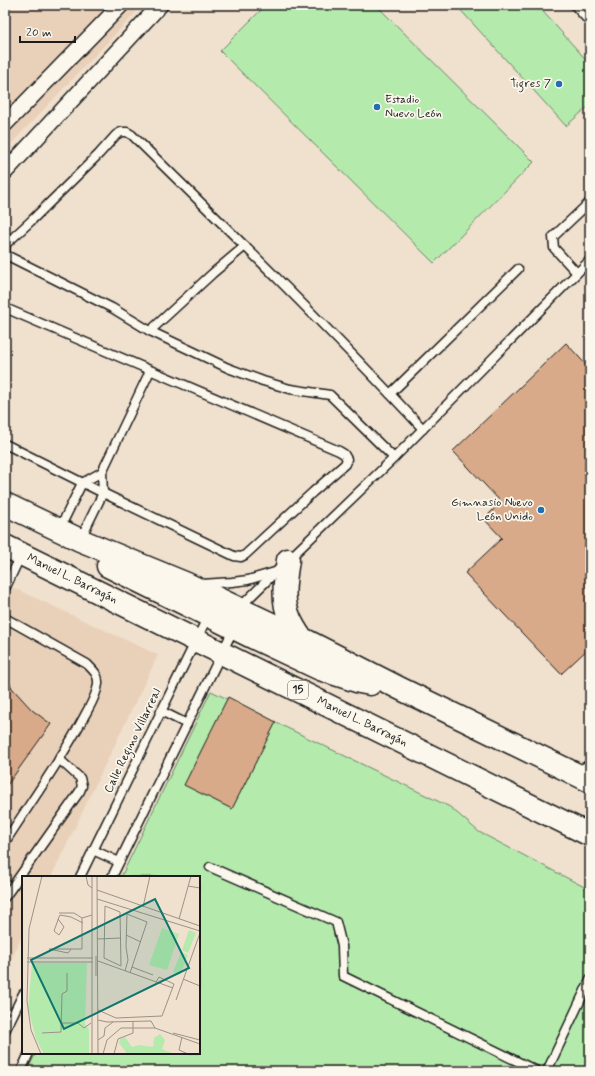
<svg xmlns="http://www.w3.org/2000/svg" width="595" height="1076" font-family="Mynerve,sans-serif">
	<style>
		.built { fill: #e9d0b9 }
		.green { fill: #b4ebad; stroke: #688464 }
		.building { fill: #d8aa89; stroke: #1c1c1c }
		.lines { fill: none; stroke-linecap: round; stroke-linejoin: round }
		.lane-casing { stroke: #1c1c1c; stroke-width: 11 }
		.street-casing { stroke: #1c1c1c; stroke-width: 18 }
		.highway-casing { stroke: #1c1c1c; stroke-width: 25 }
		.lane { stroke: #fbf7ec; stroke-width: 8 }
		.street { stroke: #fbf7ec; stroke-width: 15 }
		.highway { stroke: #fbf7ec; stroke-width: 22 }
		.poi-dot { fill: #1f6fb2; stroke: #fbf7ec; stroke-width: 1.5 }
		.labels { text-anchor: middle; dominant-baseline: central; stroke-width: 3.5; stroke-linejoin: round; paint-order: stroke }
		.shield { fill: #fbf7ec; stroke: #5f5e5a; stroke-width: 1 }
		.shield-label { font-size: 11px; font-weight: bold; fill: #1c1c1c }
		.poi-label { font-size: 12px; fill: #1c1c1c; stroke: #fbf7ec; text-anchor: end }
		.street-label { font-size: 12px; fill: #1c1c1c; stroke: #fbf7ec }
		.inset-road { fill: none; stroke: #9b9287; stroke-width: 1 }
		.view { fill: #0f766e; fill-opacity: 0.15; stroke: #0f766e; stroke-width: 2 }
		.inset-edge { fill: none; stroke: #1c1c1c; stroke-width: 2 }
	</style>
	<rect width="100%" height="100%" fill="#f0e0ce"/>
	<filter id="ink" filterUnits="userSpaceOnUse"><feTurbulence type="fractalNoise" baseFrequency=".025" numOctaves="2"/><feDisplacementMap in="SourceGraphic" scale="8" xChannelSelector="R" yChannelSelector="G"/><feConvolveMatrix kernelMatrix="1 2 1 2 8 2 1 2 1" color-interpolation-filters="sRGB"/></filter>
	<g filter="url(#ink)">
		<g class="built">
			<path d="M5 5H143L5 150Z"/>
			<path d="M5 584 158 655 51 877H23V935L5 972Z"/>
		</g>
		<g class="green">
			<path d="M266 5H376L534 162 434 263 220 51Z"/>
			<path d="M456 5H537L590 64V105L566 126Z"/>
			<path d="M211 691 450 807 479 832 590 890V1071H27L36 1053H199V877H121Z"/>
		</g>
		<g class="building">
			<path d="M566 343 590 369V647L561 674 465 573 502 538 484 519 501 502 453 451Z"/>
			<path d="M5 673 12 688 32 710 51 724 5 788Z"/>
			<path d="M228 697 276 722 232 809 184 785Z"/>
		</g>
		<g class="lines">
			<defs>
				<g id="lane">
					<path d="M577 273 554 248 553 237 590 202"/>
					<path d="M5 308 339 451 344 454 347 459 345 464 313 492 245 555 241 557 234 556 103 493 5 444"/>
					<path d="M150 331 213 273 245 246"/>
					<path d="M390 394 518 269"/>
					<path d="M394 458 330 395 290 389 263 381 228 368 150 331 112 308 8 256 5 253 6 244 31 221 99 154 116 135 121 132H127L132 135C230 231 329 328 423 429"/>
					<path d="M60 528 82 483 102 472"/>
					<path d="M80 540 103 493 102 472 150 371"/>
					<path d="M202 584 232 582 248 580 275 572"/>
					<path d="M5 589 21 555"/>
					<path d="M240 607 288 560 394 458 590 260"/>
					<path d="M5 618 87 664C93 670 99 675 98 684 97 695 90 706 85 715 62 759 32 800 5 842"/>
					<path d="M161 711 187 724"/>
					<path d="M577 772 590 764"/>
					<path d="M93 850 119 862"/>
					<path d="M210 867 336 922 342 946 343 976 537 1071"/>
					<path d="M80 877 208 616"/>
					<path d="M112 877 151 797 234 628"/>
					<path d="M5 897 80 791 82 786 80 778 59 759"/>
					<path d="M5 1031 23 994"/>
					<path d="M21 1071 29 1053"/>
					<path d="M547 1071 590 980"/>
				</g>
				<g id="street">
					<path d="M579 5 590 17"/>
					<path d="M5 124 121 5"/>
					<path d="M5 172 160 5"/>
				</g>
				<g id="highway">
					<path d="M5 504 80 540 187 584 301 638 399 688 590 781"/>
					<path d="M5 546 590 835"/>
					<path d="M288 560C285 580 281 600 290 619 293 626 297 632 301 638"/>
					<path d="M108 566 252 637 320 669 360 682 370 684"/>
				</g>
			</defs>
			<use href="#lane" class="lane-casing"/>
			<use href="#street" class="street-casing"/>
			<use href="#highway" class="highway-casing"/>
			<use href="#lane" class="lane"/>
			<use href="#street" class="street"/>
			<use href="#highway" class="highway"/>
		</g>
	</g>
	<g class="poi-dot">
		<circle cx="559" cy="84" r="4"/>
		<circle cx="377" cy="107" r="4"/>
		<circle cx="541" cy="510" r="4"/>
	</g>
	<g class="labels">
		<rect class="shield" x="288" y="681" width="20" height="18" rx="3"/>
		<g class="shield-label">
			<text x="298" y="690">15</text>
		</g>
		<g class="poi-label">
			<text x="551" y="84">Tigres 7</text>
			<text x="385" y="100" text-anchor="start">Estadio<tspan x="385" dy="14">Nuevo León</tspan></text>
			<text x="533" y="503">Gimnasio Nuevo<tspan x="533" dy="14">León Unido</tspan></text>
		</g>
		<g class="street-label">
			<text transform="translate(72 579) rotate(26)">Manuel L. Barragán</text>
			<text transform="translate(362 722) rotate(26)">Manuel L. Barragán</text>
			<text transform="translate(133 741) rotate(-64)">Calle Regino Villarreal</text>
		</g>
	</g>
	<g transform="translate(22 876)">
		<rect width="178" height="178" fill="#f0e0ce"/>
		<path d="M140 52 157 58 145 94 127 89ZM167 54 174 57 166 77 160 74ZM159 76 166 79 158 99 151 96ZM10 87H65L63 148 67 153V178H22L14 163 6 132ZM138 158 143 164 140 173 152 178H103L104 176 97 167 98 163 103 161 110 171 117 169 131 171 132 162Z" fill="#b4ebad"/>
		<path class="inset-road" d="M64 0 66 9 70 12M70 0V178M75 0 76 178M166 10 178 12M75 14 178 50M75 23 178 55M83 30 98 36 99 90 82 82ZM121 31 128 0M37 37H52L60 42 70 39M36 43 42 51 37 59 32 55 37 41 38 39 49 41 61 47M157 43 169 0M104 59 119 66M75 63 99 62M49 73 46 77 27 73H60V42M74 80V100M5 82H71M76 85 151 112M5 86H71M110 91 131 99M103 95 106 84 104 71 105 38 125 46 108 97M161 103 178 110M154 124 178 57M76 134 94 142 140 140 152 108 137 101 134 106M76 144 85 146 129 145 133 152 178 168M40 147H56L62 152 69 147M20 157 39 156 40 118 45 115V97M151 157 178 164M160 161 157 174 166 178M76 164 82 160 83 152 91 146M19 178 9 154 5 125 7 53 20 0M81 178 85 164 99 152H133M92 178 96 163 111 157V145"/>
		<path class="view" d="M133 23 167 92 42 153 9 84Z"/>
		<rect width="178" height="178" class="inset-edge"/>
	</g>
	<rect width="595" height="1076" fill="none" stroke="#fbf7ec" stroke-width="20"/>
	<rect x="10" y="10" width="575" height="1056" fill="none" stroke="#1c1c1c" stroke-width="1.5" filter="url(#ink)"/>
	<path d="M20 36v6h55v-6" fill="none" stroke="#1c1c1c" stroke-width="2"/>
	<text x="26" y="36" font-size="12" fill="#1c1c1c" stroke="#fbf7ec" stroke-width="3" paint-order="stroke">20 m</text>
</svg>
